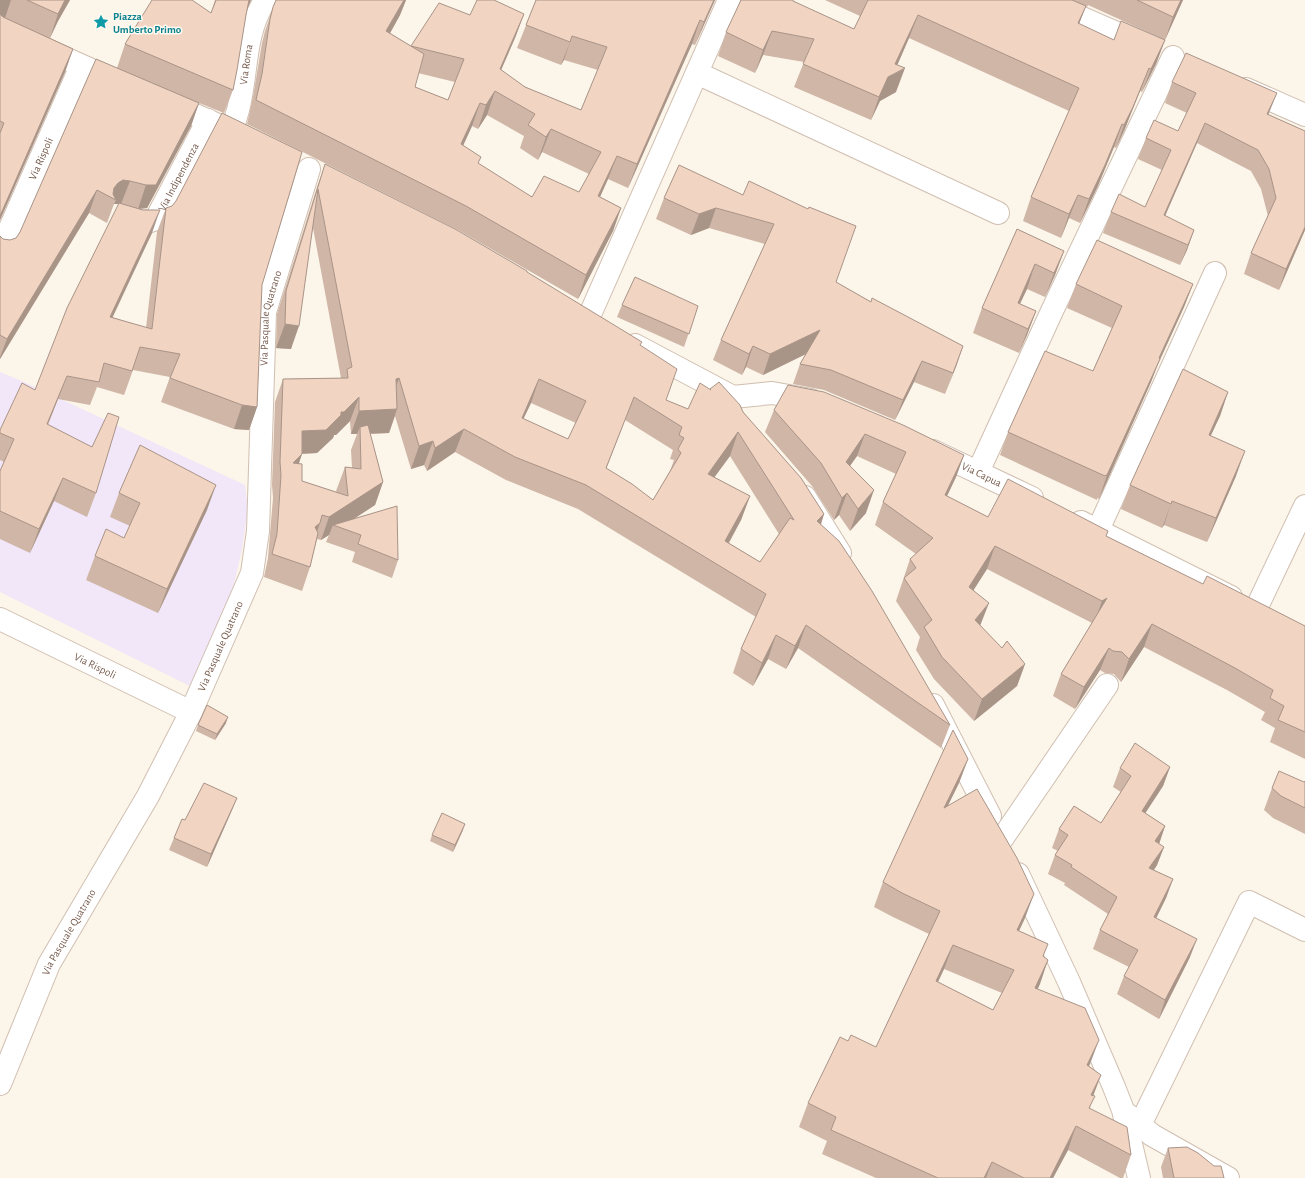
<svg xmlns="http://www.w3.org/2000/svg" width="1305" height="1178" font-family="'Alegreya Sans',sans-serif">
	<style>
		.education { fill: #f2e6f9 }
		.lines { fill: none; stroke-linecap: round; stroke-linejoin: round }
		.street-casing { stroke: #d0bfb1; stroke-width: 24 }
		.street { stroke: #fff; stroke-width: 22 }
		.wall { fill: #cfb6a7; fill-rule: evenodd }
		.shaded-wall { fill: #a99488 }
		.building { fill: #f1d4c2; stroke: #a99488; fill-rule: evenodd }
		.labels { text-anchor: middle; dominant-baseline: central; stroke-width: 3; stroke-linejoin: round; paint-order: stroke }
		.culture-label { font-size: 11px; font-weight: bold; fill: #0d838f; stroke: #fff9f0; text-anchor: start }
		.street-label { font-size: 11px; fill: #765b4d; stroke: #fff9f0 }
	</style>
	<rect width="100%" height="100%" fill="#fcf5e9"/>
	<path class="education" d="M0 372 24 382 245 485 248 509 242 549 234 584 225 613 192 687 0 592Z"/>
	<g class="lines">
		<defs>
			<g id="street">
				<path d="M1041 0 1144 45"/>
				<path d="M0 29 118 82"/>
				<path d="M697 73 998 213"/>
				<path d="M1246 89 1305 115"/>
				<path d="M168 103 243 136"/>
				<path id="s1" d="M232 130C234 124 236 117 238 110 248 71 243 36 265 0"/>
				<path id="s2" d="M133 221 147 222 156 219 208 120"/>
				<path id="s3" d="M0 251 81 66"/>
				<path d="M588 319 729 0"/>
				<path d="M635 345 733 397"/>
				<path d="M733 397 772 393 811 400"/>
				<path id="s4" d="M933 451 1032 498"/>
				<path d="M978 472 1052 311 1173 57"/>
				<path d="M805 497 840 553"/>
				<path d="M1081 522 1231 597"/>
				<path d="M1098 530 1215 273"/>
				<path d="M1256 609 1305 506"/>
				<path id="s5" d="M0 619 191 712"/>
				<path d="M933 705 990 816"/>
				<path d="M1002 839 1107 685"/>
				<path d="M1018 874 1069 982 1114 1087 1123 1110 1139 1178"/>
				<path id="s6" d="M0 1084 49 964 148 796 191 712 252 573 258 531 265 312 309 169"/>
				<path d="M1128 1115 1152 1135 1228 1178"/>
				<path d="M1140 1125 1249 902 1305 930"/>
			</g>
		</defs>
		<use href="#street" class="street-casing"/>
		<use href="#street" class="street"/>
	</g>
	<g class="wall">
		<path d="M0 0H70L58 21 50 38 73 49 65 72 0 220Z"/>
		<path d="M215 0H251L247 10 246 15 233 90 224 113 199 103 191 126 147 208 138 209 152 233 112 317 146 328 157 232 166 208 262 285 257 407 249 430 234 429 161 402 170 377 133 370 124 395 97 387 90 405 58 399 48 425 96 493 87 517 54 501 30 553 0 539V471L4 462 0 460V430L35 390 119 204H114L107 223 89 213 0 359V236L3 239 10 240 16 238 20 232 117 68 125 44 211 13Z"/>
		<path d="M276 0H406L400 15 390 33 411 46 470 15 524 14 515 38 501 70 525 87 581 110 598 70 564 60 561 65 517 48 536 0H715L695 45 692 44 628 188 608 179 600 197 621 208 613 231 578 299 458 230 247 124 253 97 262 43 265 31ZM418 73 455 82 448 100 415 87ZM487 115 524 136 520 148 538 160 542 152 589 174 579 192 532 197 478 163 463 145 472 126 478 129Z"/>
		<path d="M825 0H1183L1165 40 1088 5 1087 7 1086 6 1079 24 1114 40H1165L1156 64 1142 92 1140 91 1124 131 1116 148 1114 147 1097 188 1080 223 1069 218 1061 238 1023 221 1031 197 1069 111 909 38 897 65 896 92 880 101 871 120 794 87 804 62 763 55 755 73 718 56 726 32 794 2 854 29 860 16Z"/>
		<path d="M1172 82 1269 115 1305 131V230L1279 290 1244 274 1251 253 1268 216 1261 189 1251 171 1197 143 1165 216 1194 230 1187 250 1180 265 1103 233 1111 212 1145 207 1162 170 1138 159 1146 138 1178 131 1187 113 1165 103Z"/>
		<path d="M325 164 527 272 641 346 666 400 688 409 743 412 824 514 821 525 950 725 941 748 798 648 786 669 768 659 753 686 733 673 741 649 756 617 578 509 506 480 455 452 427 471 424 465 411 469 395 416 389 433 370 434 383 482 375 505 354 519 398 560 392 578 352 562 355 552 326 542 329 535 321 540 317 539 310 567 302 591 264 577 268 558 273 498 272 485 275 402 283 379 341 378 313 228 291 349 276 348 277 314 317 187ZM531 403 576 423 568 439 523 419ZM625 420 673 450 670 459 674 460 670 471 653 500 606 469ZM350 421 351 434H357L351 450 352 468 345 467 336 491 337 492 302 481 299 463 302 454 317 453 333 438 334 435H336ZM730 456 779 534 760 562 729 543 741 520 750 496 714 477Z"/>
		<path d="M743 195 836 282 871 302 963 346 945 394 914 382 895 420 824 390 793 384 800 364 806 354 763 375 746 367 742 375 713 360 721 340 765 244 709 228 691 235 656 219 664 198Z"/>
		<path d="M1017 229 1064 251 1055 275 1045 297 1027 289 1020 304 1036 311 1027 335 1019 353 973 333 982 308Z"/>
		<path d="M1076 284H1193L1184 307 1158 364 1151 382 1099 499 1097 498V500L1000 455 1008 432 1093 371 1112 328 1067 308Z"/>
		<path d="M622 305 698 306 684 347 617 317Z"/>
		<path d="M1228 392 1220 416 1210 436 1236 476 1207 542 1164 525 1162 528 1121 509 1130 485Z"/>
		<path d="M774 410 964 455 956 477 947 496 988 517 1108 531 1106 536 1203 584 1305 626V759L1270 742 1275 728 1261 720 1265 712 1227 690 1144 647 1121 682 1114 674 1105 673 1100 670 1075 709 1053 696 1061 674 1092 623 987 569 973 590 980 626 1002 648 1025 664 1017 686 974 721 934 679 916 650 920 637 896 601 910 559 916 554 875 525 883 502 896 474 857 456 850 466 866 513 850 531 839 515 834 520 812 486 765 432Z"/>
		<path d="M119 493 207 510 158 613 86 580 95 556 124 538 130 526 110 517Z"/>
		<path d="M226 723 215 740 196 731 198 725Z"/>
		<path d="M968 759 959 783 948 805 1025 918 1019 931 1048 944 1043 956 1048 960 1037 989 1089 1066 1101 1075 1093 1095 1090 1108 1131 1155 1123 1178H1120L1068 1150 1053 1178H876L822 1154 827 1141 799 1127 808 1103 848 1041 876 1047 929 934 893 917 874 907 883 882ZM944 969 1002 993 993 1010 938 982Z"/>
		<path d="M1170 767 1163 786 1145 813 1165 826 1159 844 1164 847 1157 865 1154 870 1173 879 1166 898 1156 918 1190 957 1159 1019 1117 994 1124 976 1129 967 1093 949 1100 930 1108 914 1064 885 1065 883 1048 874 1055 855 1058 851 1052 848 1059 829 1101 823 1121 792 1113 787 1120 768Z"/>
		<path d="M1305 781V834L1273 818 1264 810 1272 788 1304 782Z"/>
		<path d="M237 798 232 810 207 867 169 850 174 838Z"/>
		<path d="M463 830 453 852 430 841 432 835Z"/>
		<path d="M1168 1148 1224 1178H1163L1161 1167Z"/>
	</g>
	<g class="shaded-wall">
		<path d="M0 0H11L5 18 0 17Z"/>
		<path d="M65 0H70L58 21 50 38 58 14Z"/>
		<path d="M249 0H251L241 23Z"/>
		<path d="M404 0H406L400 15 378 55 386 31Z"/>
		<path d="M714 0H715L695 45 704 22Z"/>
		<path d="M1181 0H1183L1165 40 1173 17Z"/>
		<path d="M1086 6 1077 29 1078 23Z"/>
		<path d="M524 14 515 38 491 93 500 69Z"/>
		<path d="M918 15 909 38 893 75 905 68 896 92 880 101 871 120 879 97 888 77 895 64Z"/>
		<path d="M700 20 692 44 628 188 637 164Z"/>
		<path d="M772 31 763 55 755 73 763 50Z"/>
		<path d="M572 36 564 60 561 65 570 42Z"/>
		<path d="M1165 40 1156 64 1142 92 1151 69Z"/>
		<path d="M73 49 65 72 0 220V216Z"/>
		<path d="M1149 68 1140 91 1124 131 1116 148 1124 125Z"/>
		<path d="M495 91 487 115 478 129 486 105Z"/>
		<path d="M1277 93 1269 113 1259 134 1267 114Z"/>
		<path d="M199 103 191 126 147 208 138 209 146 185Z"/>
		<path d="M480 103 472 126 453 168 461 144Z"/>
		<path d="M1205 123 1197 143 1158 232 1164 215Z"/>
		<path d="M1122 124 1114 147 1097 188 1080 223 1089 199Z"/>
		<path d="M551 129 542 152 538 160 546 137Z"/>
		<path d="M617 156 608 179 590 219 598 196Z"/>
		<path d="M123 180 130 181 121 204H114L116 200 111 197 114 188 118 183Z"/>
		<path d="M97 190 89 213 0 359V357L7 339Z"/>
		<path d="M1078 195 1069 218 1061 238 1069 214Z"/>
		<path d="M621 208 613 231 578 299 586 275Z"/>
		<path d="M716 208 709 228 691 235 699 214Z"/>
		<path d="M160 210 152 233 102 340 110 317Z"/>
		<path d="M1305 227V230L1279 290 1286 269Z"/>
		<path d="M1194 230 1187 250 1180 265Z"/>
		<path d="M1064 251 1055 275 1045 297 1054 273Z"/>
		<path d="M1035 264 1027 289 1011 322 1018 303Z"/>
		<path d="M1193 284 1184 307 1158 364 1151 382 1099 499 1107 475 1159 358Z"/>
		<path d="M1036 311 1027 335 1019 353 1028 329Z"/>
		<path d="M285 324 299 326 291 349 276 348Z"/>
		<path d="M820 330 812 351 763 375 770 354Z"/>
		<path d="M753 346 746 367 742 375 749 354Z"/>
		<path d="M963 346 956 367 945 394 953 373Z"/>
		<path d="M922 361 914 382 895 420 903 400Z"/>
		<path d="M67 376 58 399 38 448 47 424Z"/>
		<path d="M399 378 391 402 396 379Z"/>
		<path d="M539 379 531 403 513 441 522 418Z"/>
		<path d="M1228 392 1220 416 1200 459 1209 435Z"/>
		<path d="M359 397 350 421 336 435H334L333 438 317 453 294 454 302 431 341 412Z"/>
		<path d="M634 397 625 420 597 492 606 468Z"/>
		<path d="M242 405 257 407 249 430 234 429Z"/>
		<path d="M397 409 389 433 360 434V427L357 434H351L359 411Z"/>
		<path d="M464 429 455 452 427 471 435 448Z"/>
		<path d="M738 432 730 456 700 497 708 474Z"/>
		<path d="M865 434 857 456 837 484 846 462Z"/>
		<path d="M433 441 424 465 411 469 419 446Z"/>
		<path d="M1245 451 1236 476 1207 542 1216 518Z"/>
		<path d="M302 454 294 477 293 463Z"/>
		<path d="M964 455 956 477 937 517 945 495Z"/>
		<path d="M63 478 54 501 30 553 39 529Z"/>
		<path d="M383 482 375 505 341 527 333 525 329 535 321 540 329 517Z"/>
		<path d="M216 485 207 510 158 613 167 589Z"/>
		<path d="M874 490 866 513 850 531 858 509Z"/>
		<path d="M847 493 839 515 834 520 842 498Z"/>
		<path d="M750 496 741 520 717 564 725 541Z"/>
		<path d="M1172 501 1164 525 1162 528 1171 504Z"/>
		<path d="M824 514 816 538 817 521Z"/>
		<path d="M320 523 312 546 315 527Z"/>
		<path d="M995 546 987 569 961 610 969 587Z"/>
		<path d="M1107 598 1094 624 1102 601Z"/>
		<path d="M989 603 980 626 966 643 975 620Z"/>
		<path d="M1152 624 1144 647 1121 682 1129 659Z"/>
		<path d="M806 625 798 648 786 669 795 646Z"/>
		<path d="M776 635 768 659 753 686 762 663Z"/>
		<path d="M1109 648 1100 670 1075 709 1084 687Z"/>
		<path d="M1025 664 1017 686 974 721 982 699Z"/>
		<path d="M228 717 226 723 215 740 217 734Z"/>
		<path d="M968 759 959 783 935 832 944 808Z"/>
		<path d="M1170 767 1163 786 1135 829 1142 811Z"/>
		<path d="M237 798 232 810 207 867 211 854Z"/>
		<path d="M465 824 463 830 453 852 455 845Z"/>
		<path d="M1165 826 1159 844 1155 841Z"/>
		<path d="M1164 847 1157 865 1143 886 1149 868Z"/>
		<path d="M1173 879 1166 898 1148 935 1154 917Z"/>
		<path d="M1034 894 1025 918 1008 954 1017 930Z"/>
		<path d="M1197 939 1190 957 1159 1019 1165 1000Z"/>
		<path d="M953 945 944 969 927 1005 936 981Z"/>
		<path d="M1048 960 1040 984 1027 1013 1035 988Z"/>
		<path d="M1099 1040 1090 1064 1078 1089 1087 1065Z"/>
		<path d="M1101 1075 1092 1099 1091 1095Z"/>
		<path d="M1076 1126 1068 1150 1053 1178H1050Z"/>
		<path d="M992 1162 986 1178H984Z"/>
	</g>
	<g class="building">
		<path d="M27 0H65L58 14Z"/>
		<path d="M152 0H192L211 13 216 0H249L246 15 237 70 233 90 125 44Z"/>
		<path d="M276 0H404L386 31 424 54 415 87 448 100 464 59 411 46 439 3 470 15 477 0H494L524 14 500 69 525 87 581 110 607 47 572 36 570 42 526 25 536 0H714L704 22 700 20 637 164 617 156 598 196 621 208 586 275 466 206 256 100 262 74 270 19 273 7ZM495 91 535 114 528 125 546 137 551 129 601 152 579 192 544 176 532 197 478 163 481 157 461 144 480 103 486 105Z"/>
		<path d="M741 0H793V1L854 29 868 0H1072L1086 6 1078 23 1114 40 1121 21 1165 40 1151 69 1149 68 1133 107 1124 125 1122 124 1105 165 1089 199 1078 195 1069 214 1031 197 1079 88 918 15 895 64 905 68 888 77 879 97 803 64 814 39 772 31 763 50 726 32Z"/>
		<path d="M1137 0H1181L1173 17Z"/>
		<path d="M0 14 3 17 73 49 0 216V133L4 123 0 121Z"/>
		<path d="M1186 53 1277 93 1267 114 1305 131V227L1286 269 1251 253 1276 198 1269 169 1258 150 1205 123 1164 215 1194 230 1188 245 1111 212 1119 194 1145 207 1171 150 1146 138 1154 120 1178 131 1196 93 1172 82Z"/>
		<path d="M96 59 199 103 156 185H146L130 181 123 180 118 183 114 188 113 194 116 200 97 190 7 339 0 335V236L3 239 10 240 16 238 20 232Z"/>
		<path d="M222 113 302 152 262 285 257 407 242 405 170 378 180 354 140 347 132 371 104 363 99 382 67 376 47 424 92 447 108 413 119 417 96 493 63 478 39 529 0 511V471L14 439 0 433V430L22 383 35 390 67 308 119 203 143 210H160L110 317 152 329 166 208 172 206 176 201Z"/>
		<path d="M325 164 455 229 527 271V272L642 342 640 345 677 369 666 400 688 409 700 383 711 390 710 389 719 382 740 405 743 412 801 478 824 514 817 521 839 541 872 591 950 725 806 625 795 646 776 635 762 663 741 649 766 594 586 485 515 457 464 429 435 448 433 441 419 446 399 378 396 379 397 409 359 411V397L344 412H341V415L326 430 302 431V454L293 463 302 464V481L348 496 345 467 361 469 360 427 368 425 383 482 329 517 322 515 320 523 315 527 318 533 310 567 272 554 277 534 281 475 280 462 283 379 348 378 347 369 352 367 318 189 299 326 285 324 286 291ZM539 379 586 401 568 439 522 418ZM634 397 682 427 679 435 684 438 678 449 681 453 653 500 632 484 606 468ZM738 432 794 520 790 518 760 562 725 541 750 496 708 474Z"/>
		<path d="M679 165 743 195 749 181 808 209 809 207 856 226 836 282 871 302 872 298 963 346 953 373 922 361 903 400 831 370 800 364 820 330 770 354 753 346 749 354 721 340 774 224 716 208 699 214 664 198Z"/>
		<path d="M1017 229 1064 251 1054 273 1035 264 1018 303 1036 311 1028 329 982 308Z"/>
		<path d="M1097 240 1193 284 1159 358 1160 359 1107 475H1106L1105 476 1008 432 1045 351 1093 371 1122 306 1076 284Z"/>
		<path d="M635 277 698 306 689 334 622 305Z"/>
		<path d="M1183 369 1228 392 1209 435 1245 451 1216 518 1172 501 1171 504 1130 485Z"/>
		<path d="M788 385 824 392 903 425 964 455 945 495 988 517 1008 479 1108 531 1106 536 1203 584 1207 576 1305 626V732L1278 720 1284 706 1270 698 1273 690 1235 668 1152 624 1129 659 1122 652 1113 651 1109 648 1084 687 1061 674 1107 598 1102 601 995 546 969 587 989 603 975 620 1002 648 1007 641 1025 664 982 699 942 657 924 627 932 620 904 578 916 568 910 559 933 538 883 502 906 452 865 434 846 462 874 490 858 509 847 493 842 498 821 463 774 410Z"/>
		<path d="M140 445 216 485 167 589 95 556 106 529 124 538 140 503 119 493Z"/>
		<path d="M397 506 398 560 358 544 361 535 333 525Z"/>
		<path d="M207 705 228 717 217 734 198 725Z"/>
		<path d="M953 730 968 759 944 808 977 789 1017 858 1034 894 1017 930 1048 944 1043 956 1048 960 1035 988 1085 1008 1099 1040 1087 1065 1101 1075 1091 1095 1095 1096 1089 1108 1127 1127 1131 1155 1076 1126 1050 1178H1024L992 1162 984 1178H938L831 1130 836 1117 808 1103 840 1037 848 1041 851 1035 876 1047 940 911 902 893 883 882ZM953 945 1014 970 993 1010 936 981Z"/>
		<path d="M1135 743 1170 767 1142 811 1165 826 1155 841 1164 847 1149 868 1173 879 1154 917 1197 939 1165 1000 1124 976 1138 950 1100 930 1117 897 1071 867 1072 865 1055 855 1068 835 1059 829 1074 806 1101 823 1131 776 1120 768Z"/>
		<path d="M1279 771 1304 782 1305 781V808L1281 796 1272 788Z"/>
		<path d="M204 783 237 798 211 854 174 838 182 819 185 820Z"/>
		<path d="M442 813 465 824 455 845 432 835Z"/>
		<path d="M1187 1147 1198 1153 1214 1166H1221L1224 1178H1174L1168 1148Z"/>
	</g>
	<defs>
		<symbol id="sight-bare" viewBox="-9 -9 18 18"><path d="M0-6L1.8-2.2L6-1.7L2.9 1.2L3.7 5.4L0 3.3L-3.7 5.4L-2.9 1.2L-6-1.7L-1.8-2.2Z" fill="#0f9aa8" stroke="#fff9f0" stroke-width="2.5" paint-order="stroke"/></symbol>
	</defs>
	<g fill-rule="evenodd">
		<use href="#sight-bare" x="90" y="11" width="22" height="22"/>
	</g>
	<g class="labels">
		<g class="culture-label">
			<text x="113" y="16">Piazza<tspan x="113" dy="13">Umberto Primo</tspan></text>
		</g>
		<g class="street-label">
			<text stroke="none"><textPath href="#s1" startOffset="67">Via Roma</textPath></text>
			<text stroke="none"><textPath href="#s3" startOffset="101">Via Rispoli</textPath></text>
			<text stroke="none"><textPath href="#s2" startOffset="71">Via Indipendenza</textPath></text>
			<text stroke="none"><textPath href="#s6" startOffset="827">Via Pasquale Quatrano</textPath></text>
			<text stroke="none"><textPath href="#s4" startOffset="54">Via Capua</textPath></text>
			<text stroke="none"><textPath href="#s6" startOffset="491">Via Pasquale Quatrano</textPath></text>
			<text stroke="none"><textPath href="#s5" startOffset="106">Via Rispoli</textPath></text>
			<text stroke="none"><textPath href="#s6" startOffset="167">Via Pasquale Quatrano</textPath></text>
		</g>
	</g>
</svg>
